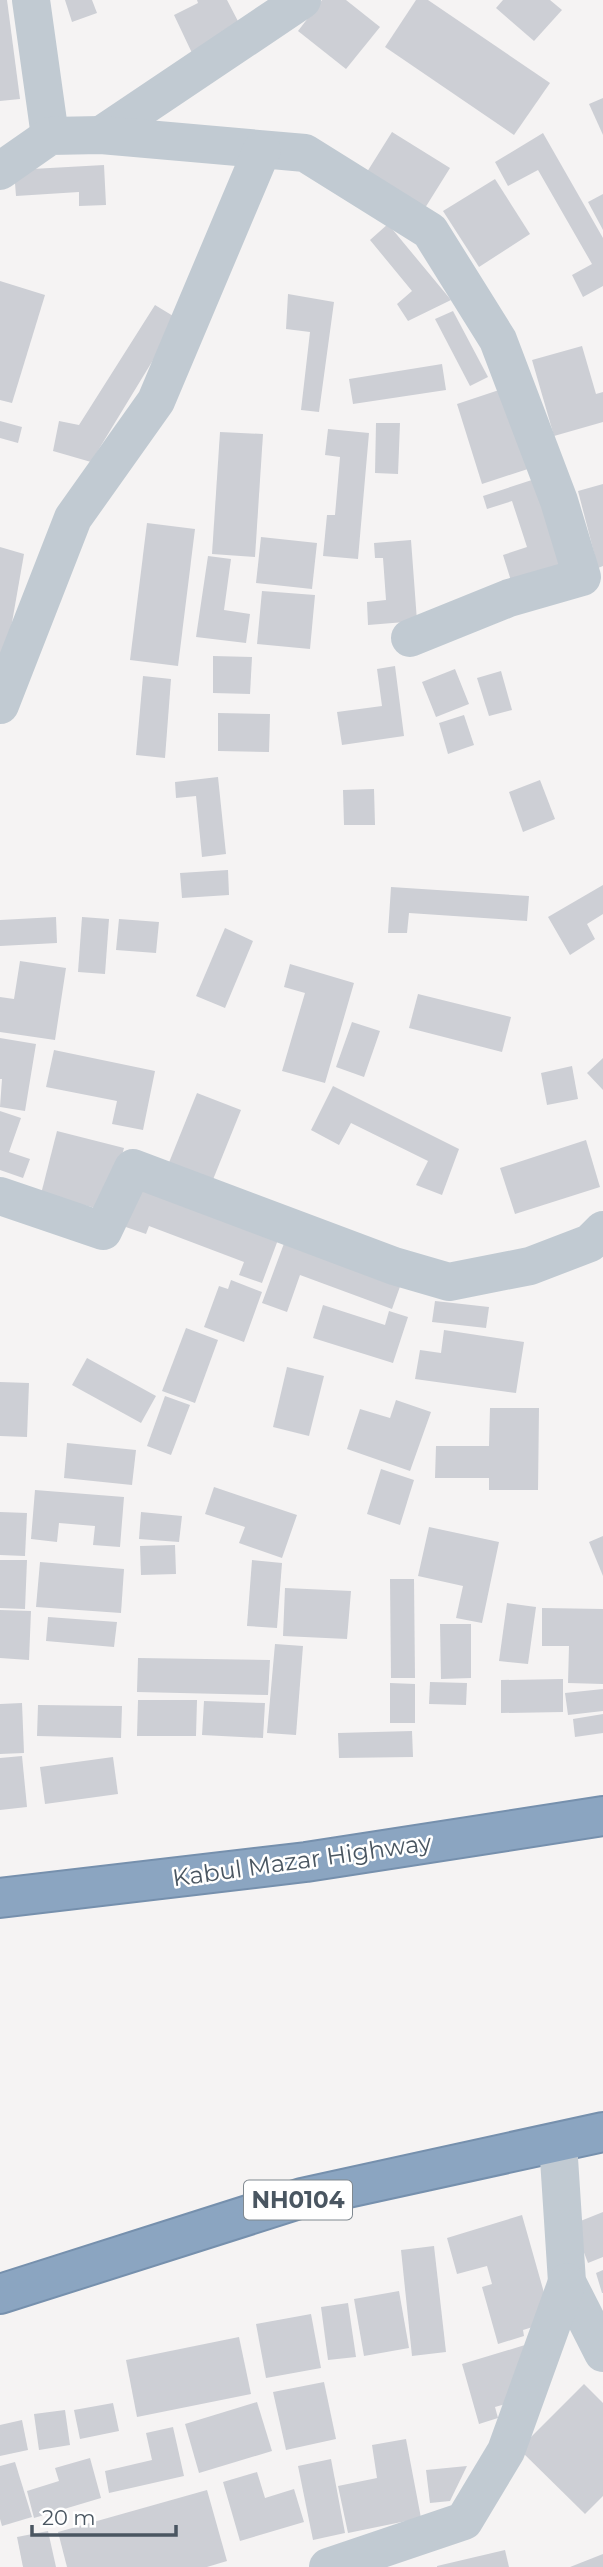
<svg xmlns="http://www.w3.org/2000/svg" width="603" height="2567" font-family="Montserrat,sans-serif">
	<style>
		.building { fill: #cdcfd5 }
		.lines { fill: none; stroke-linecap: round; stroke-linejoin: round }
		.highway-casing { stroke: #7690ad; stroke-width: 42 }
		.street { stroke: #c1cad2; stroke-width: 38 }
		.highway { stroke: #8ba5c1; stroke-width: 38 }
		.labels { text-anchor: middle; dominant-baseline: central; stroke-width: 5; stroke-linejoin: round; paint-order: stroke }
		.shield { fill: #fff; stroke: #808990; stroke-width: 2 }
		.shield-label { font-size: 23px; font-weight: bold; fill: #4a5661 }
		.street-label { font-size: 24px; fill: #4a5661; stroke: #fff }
	</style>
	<rect width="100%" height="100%" fill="#f5f3f3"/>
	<g class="building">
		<path d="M0 0H7L20 99 0 101Z"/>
		<path d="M65 0H92L97 13 72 22Z"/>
		<path d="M197 0H227L241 27 192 53 174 15 198 3Z"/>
		<path d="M322 0H346L380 27 346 69 298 31Z"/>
		<path d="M416 0H428L550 83 514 135 385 47Z"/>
		<path d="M503 0H550L562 10 534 41 496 8Z"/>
		<path d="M603 98V135L589 104Z"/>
		<path d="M392 132 450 168 425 208 367 172Z"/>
		<path d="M543 133 603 238V286L583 297 572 275 592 264 538 170 508 186 495 162Z"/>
		<path d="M104 165 106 205 79 206V192L16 196 14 170Z"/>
		<path d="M495 179 530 234 479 267 443 211Z"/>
		<path d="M603 194V230L588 202Z"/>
		<path d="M388 224 451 300 408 321 397 304 412 291 370 240Z"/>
		<path d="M0 281 45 295 12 403 0 400Z"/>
		<path d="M288 294 334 302 319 412 301 410 310 332 286 329Z"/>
		<path d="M155 305 178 319 91 462 53 451 59 421 79 425Z"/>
		<path d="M453 311 488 377 470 386 435 319Z"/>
		<path d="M582 346 596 394 603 392V422L554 436 532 360Z"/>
		<path d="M442 364 446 390 353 404 349 379Z"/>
		<path d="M508 387 534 467 482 484 457 404Z"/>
		<path d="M0 421 22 427 18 443 0 438Z"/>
		<path d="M376 423H400L398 474 375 473Z"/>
		<path d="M328 429 369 433 358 559 323 556 327 515H335L340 457 325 455Z"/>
		<path d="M220 432 263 434 255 557 212 554Z"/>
		<path d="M538 478 566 567 512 584 503 555 527 547 512 501 487 509 483 496Z"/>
		<path d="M603 484V566L598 568 578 491Z"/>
		<path d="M147 523 195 529 178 666 130 660Z"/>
		<path d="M261 537 317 543 312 589 256 583Z"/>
		<path d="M411 540 417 621 368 625 367 602 386 600 383 558H375L374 543Z"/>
		<path d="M0 547 24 554 1 685 0 684Z"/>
		<path d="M208 556 231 559 224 610 250 614 246 643 196 637Z"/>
		<path d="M262 591 315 595 310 649 257 644Z"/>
		<path d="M213 656 252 657 250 694 213 693Z"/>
		<path d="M395 666 404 736 342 745 337 712 382 706 377 669Z"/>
		<path d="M455 669 469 704 436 717 422 682Z"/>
		<path d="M501 671 512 710 489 716 477 678Z"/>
		<path d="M143 676 171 679 165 758 136 755Z"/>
		<path d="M218 713 270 714 269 752 218 751Z"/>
		<path d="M464 715 474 745 448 754 439 723Z"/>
		<path d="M218 777 226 854 202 857 196 796 176 798 175 782Z"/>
		<path d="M540 780 555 819 523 832 509 792Z"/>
		<path d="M374 789 375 825H344L343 790Z"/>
		<path d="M228 870 229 895 182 898 180 873Z"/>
		<path d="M603 885V914L587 924 595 939 570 955 548 917Z"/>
		<path d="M391 887 529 896 527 921 409 913 407 933H388Z"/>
		<path d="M56 917 57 943 0 946V920Z"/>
		<path d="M82 917 109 919 105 974 78 972Z"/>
		<path d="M119 919 159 922 156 953 116 950Z"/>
		<path d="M225 928 253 941 225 1008 196 996Z"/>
		<path d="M20 961 66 968 55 1040 0 1032V997L14 999Z"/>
		<path d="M290 964 354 983 325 1083 282 1071 305 993 284 987Z"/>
		<path d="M418 994 511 1017 502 1052 409 1028Z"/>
		<path d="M352 1022 380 1031 364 1077 336 1067Z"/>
		<path d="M0 1038 36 1044 25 1111 0 1107 2 1079H0Z"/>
		<path d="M54 1050 155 1071 143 1130 112 1124 117 1101 46 1087Z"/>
		<path d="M603 1058V1090L587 1073Z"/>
		<path d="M572 1066 578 1099 547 1105 541 1073Z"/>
		<path d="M333 1086 459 1149 442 1195 416 1185 428 1161 351 1123 339 1145 311 1130Z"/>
		<path d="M197 1093 241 1110 212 1182 168 1165Z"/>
		<path d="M0 1111 21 1118 9 1152 30 1159 23 1178 0 1170Z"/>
		<path d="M57 1131 124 1148 107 1211 41 1194Z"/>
		<path d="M586 1140 600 1187 515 1214 500 1168Z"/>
		<path d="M134 1184 279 1237 262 1283 239 1275 244 1262 149 1226 146 1234 120 1225Z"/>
		<path d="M286 1238 402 1281 392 1309 300 1275 287 1312 262 1303Z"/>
		<path d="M231 1280 262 1292 244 1342 204 1327 219 1286 228 1289Z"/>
		<path d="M435 1301 489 1307 486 1328 432 1322Z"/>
		<path d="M323 1305 385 1325 389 1311 408 1317 393 1363 313 1338Z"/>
		<path d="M186 1328 218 1340 195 1403 162 1391Z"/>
		<path d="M444 1330 524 1342 516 1393 415 1379 420 1350 441 1353Z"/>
		<path d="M87 1358 156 1396 141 1423 72 1385Z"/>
		<path d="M287 1367 324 1376 309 1436 273 1427Z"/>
		<path d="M0 1382 29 1383 27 1437 0 1436Z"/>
		<path d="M165 1396 190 1405 171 1455 147 1446Z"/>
		<path d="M396 1400 431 1412 410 1471 347 1449 360 1409 390 1418Z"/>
		<path d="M490 1408H539L538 1490H489V1478H435L436 1446H489Z"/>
		<path d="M67 1443 136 1450 132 1485 64 1478Z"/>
		<path d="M381 1469 414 1480 400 1525 367 1514Z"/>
		<path d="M214 1487 297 1515 282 1558 239 1543 245 1527 205 1514Z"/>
		<path d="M35 1490 124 1497 120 1547 93 1545 95 1526 59 1523 57 1542 31 1539Z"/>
		<path d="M0 1512 27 1513 25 1556 0 1555Z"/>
		<path d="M141 1512 182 1516 179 1542 139 1539Z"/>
		<path d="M429 1527 499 1542 482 1623 456 1618 463 1586 418 1576Z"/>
		<path d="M603 1536V1576L589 1542Z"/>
		<path d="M175 1545 176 1574 141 1575 140 1546Z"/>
		<path d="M0 1560H27L25 1609 0 1608Z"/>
		<path d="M252 1560 282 1563 277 1628 247 1626Z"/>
		<path d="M40 1562 124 1569 121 1613 36 1607Z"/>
		<path d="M390 1579H414L415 1678H391Z"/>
		<path d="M285 1588 351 1591 347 1639 283 1636Z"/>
		<path d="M507 1603 536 1607 528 1664 499 1661Z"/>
		<path d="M542 1608 603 1609V1684L568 1683 569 1646H542Z"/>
		<path d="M0 1610 31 1611 29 1660 0 1658Z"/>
		<path d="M48 1617 117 1622 114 1647 46 1641Z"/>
		<path d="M440 1624H471V1678L441 1679Z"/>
		<path d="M275 1644 303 1646 296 1735 267 1733Z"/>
		<path d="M138 1658 270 1660 268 1695 137 1692Z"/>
		<path d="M563 1679V1712L501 1713V1680Z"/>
		<path d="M430 1682 467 1683 466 1705 429 1704Z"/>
		<path d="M390 1683 415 1684V1723H390Z"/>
		<path d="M603 1689V1711L568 1715 565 1693Z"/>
		<path d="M138 1700H197L196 1736H137Z"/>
		<path d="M204 1701 265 1703 263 1738 202 1735Z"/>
		<path d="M22 1703 24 1753 0 1754V1704Z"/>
		<path d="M38 1705 122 1706 121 1738 37 1736Z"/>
		<path d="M603 1714V1733L575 1737 573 1719Z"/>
		<path d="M412 1731 413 1757 339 1758 338 1733Z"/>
		<path d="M22 1756 27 1807 0 1810V1758Z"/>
		<path d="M113 1757 118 1794 45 1804 40 1767Z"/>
		<path d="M603 2212V2257L588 2263 573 2224Z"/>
		<path d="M522 2215 552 2321 523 2330 524 2336 498 2344 482 2287 492 2284 487 2266 457 2274 447 2238Z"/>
		<path d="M434 2246 446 2352 412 2356 401 2250Z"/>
		<path d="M603 2270V2293H602L596 2273Z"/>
		<path d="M399 2291 409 2348 364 2356 354 2299Z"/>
		<path d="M348 2303 356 2357 328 2360 321 2307Z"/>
		<path d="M311 2314 321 2368 266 2378 256 2324Z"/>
		<path d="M239 2337 251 2394 137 2417 126 2360Z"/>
		<path d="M525 2345 509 2403 495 2407 498 2418 479 2424 462 2364Z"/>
		<path d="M324 2382 336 2439 286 2450 273 2392Z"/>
		<path d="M584 2384 603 2403V2496L585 2514 519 2449Z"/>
		<path d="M257 2402 272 2451 199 2473 185 2424Z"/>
		<path d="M113 2403 119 2431 80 2439 74 2410Z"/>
		<path d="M65 2410 70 2445 39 2450 34 2414Z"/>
		<path d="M22 2420 28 2450 0 2456V2425Z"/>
		<path d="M173 2427 184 2476 109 2493 105 2471 152 2460 146 2433Z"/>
		<path d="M406 2439 421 2518 348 2533 338 2486 377 2478 372 2445Z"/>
		<path d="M90 2458 101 2498 34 2518 27 2491 59 2481 55 2468Z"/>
		<path d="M331 2459 345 2533 313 2540 298 2466Z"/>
		<path d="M15 2462 32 2517 2 2526 0 2519V2466Z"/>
		<path d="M467 2466 450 2501 430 2503 426 2470Z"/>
		<path d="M257 2472 265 2498 294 2489 304 2522 240 2541 223 2482Z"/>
		<path d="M207 2490 227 2561 207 2567H67L58 2532Z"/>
		<path d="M48 2531 56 2567H23L17 2537Z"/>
		<path d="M505 2550 509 2567H437V2566Z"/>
		<path d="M603 2554V2567H570Z"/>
	</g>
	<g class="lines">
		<defs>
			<g id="highway">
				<path d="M0 1898 306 1862 603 1816"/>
				<path d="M0 2294 302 2198 603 2132"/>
			</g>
		</defs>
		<use href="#highway" class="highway-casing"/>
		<g class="street">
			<path d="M31 0 50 136"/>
			<path d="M101 135 302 0"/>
			<path d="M0 171 50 136 101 135 305 153 430 231 498 340 559 501 582 577 509 598 410 638"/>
			<path d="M0 705 73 518 156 401 262 150"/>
			<path d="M0 1196 103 1231 133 1168 394 1266 449 1282 530 1266 590 1243 603 1230"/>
			<path d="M558 2143 567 2282 603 2353"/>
			<path d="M328 2567 464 2521 506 2451 567 2282"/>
		</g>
		<use href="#highway" class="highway"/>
	</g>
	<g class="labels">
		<rect class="shield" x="244" y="2180.5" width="108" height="39" rx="5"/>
		<g class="shield-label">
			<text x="298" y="2200">NH0104</text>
		</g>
		<g class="street-label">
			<text transform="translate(302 1860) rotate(-8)">Kabul Mazar Highway</text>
		</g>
	</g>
	<path d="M32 2525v10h144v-10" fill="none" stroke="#4a5661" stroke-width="3.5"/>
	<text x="42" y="2525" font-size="21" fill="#4a5661" stroke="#ffffff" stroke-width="5" paint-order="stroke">20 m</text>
</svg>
